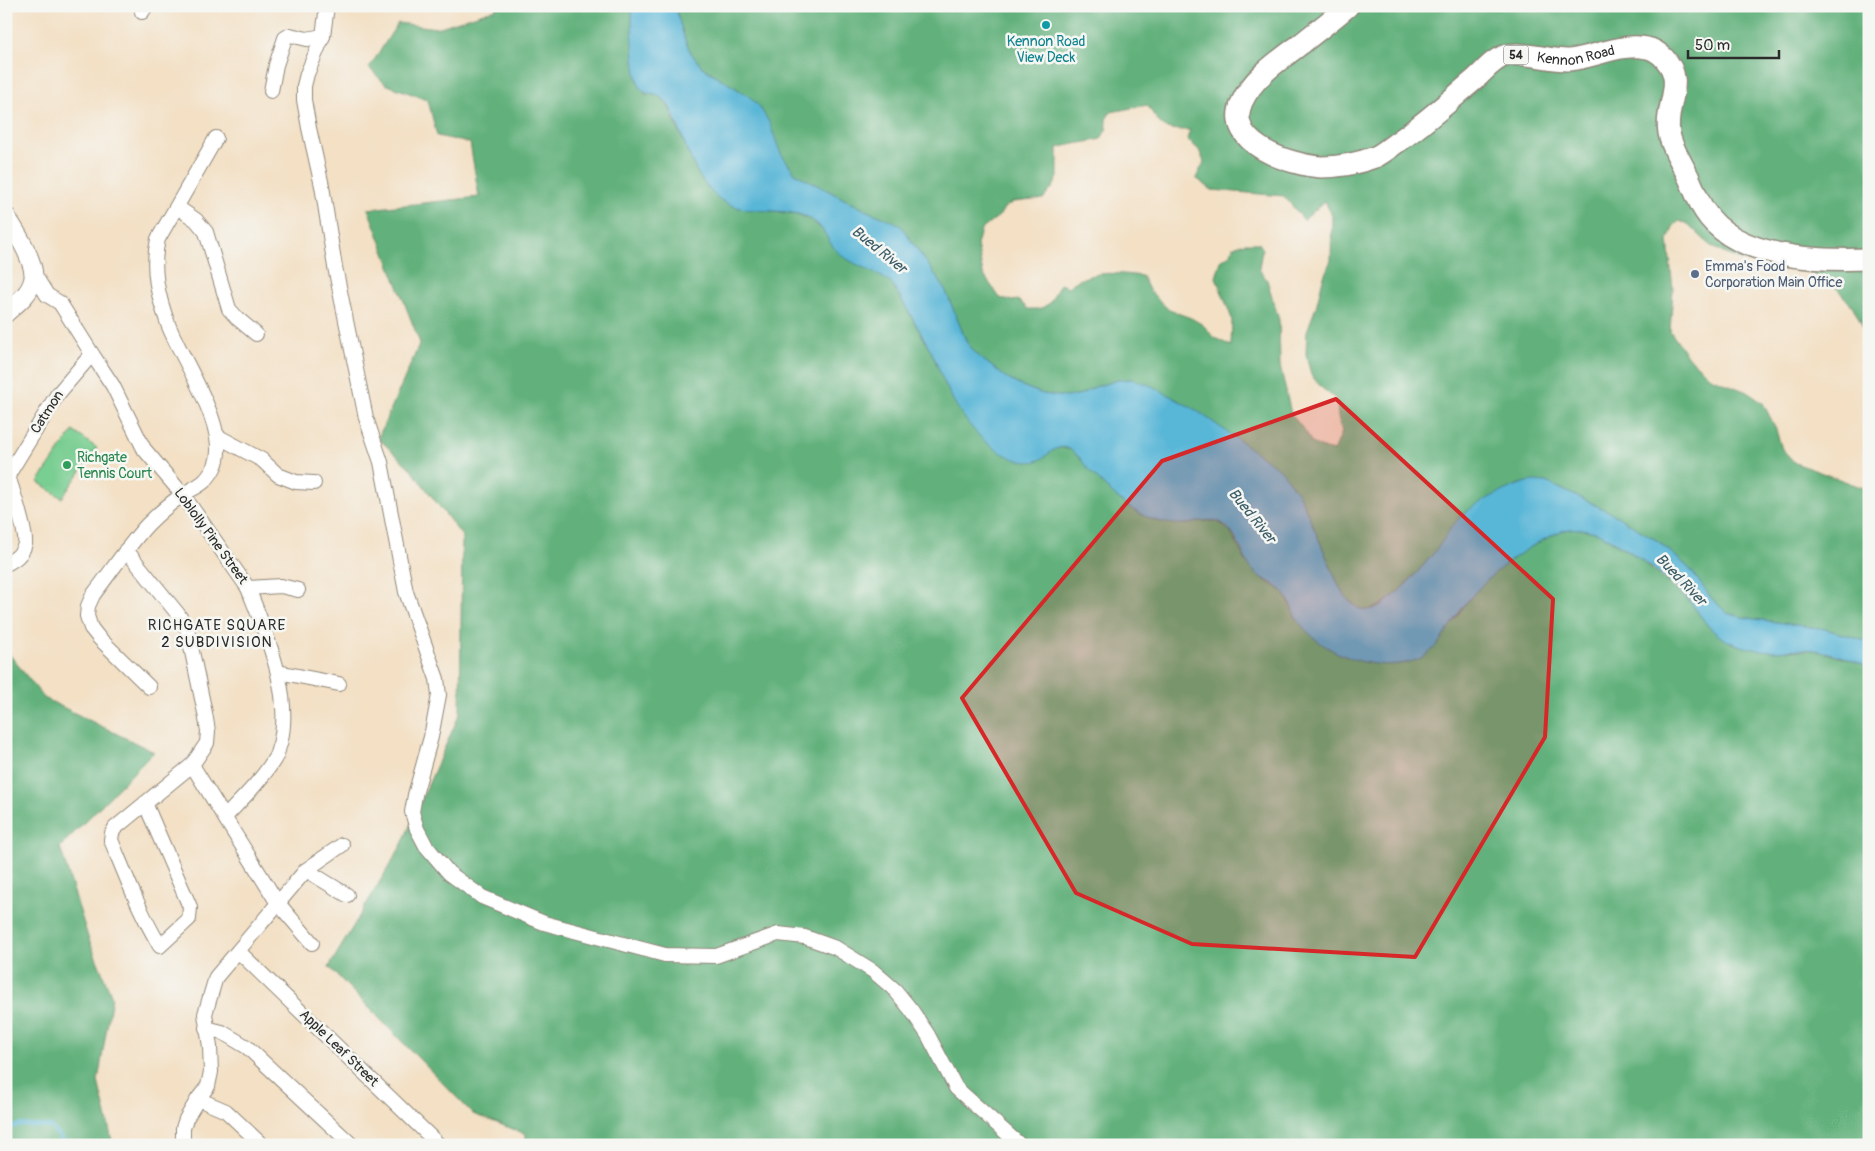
<svg xmlns="http://www.w3.org/2000/svg" width="1875" height="1151" font-family="Pangolin,sans-serif">
	<style>
		.green { fill: #79ce92; stroke: #527c5e }
		.forest { fill: #62b17c; stroke: #466e54; fill-rule: evenodd }
		.water { fill: #59b6d7; stroke: #427081 }
		.lines { fill: none; stroke-linecap: round; stroke-linejoin: round }
		.stream { stroke: #59b6d7; stroke-width: 4 }
		.minor-casing { stroke: #8f8678; stroke-width: 16 }
		.major-casing { stroke: #8f8678; stroke-width: 20 }
		.highway-casing { stroke: #8f8678; stroke-width: 24 }
		.minor { stroke: #fff; stroke-width: 14 }
		.major { stroke: #fff; stroke-width: 18 }
		.highway { stroke: #fff; stroke-width: 21 }
		.marked { fill: #d62828; fill-opacity: 0.2; stroke: #d62828; stroke-width: 4; stroke-linejoin: round }
		.culture-dot { fill: #0f9aa8; stroke: #f6f6f2; stroke-width: 2 }
		.service-dot { fill: #5c6f8a; stroke: #f6f6f2; stroke-width: 2 }
		.leisure-dot { fill: #2e9e5b; stroke: #f6f6f2; stroke-width: 2 }
		.labels { text-anchor: middle; dominant-baseline: central; stroke-width: 5; stroke-linejoin: round; paint-order: stroke }
		.shield { fill: #f6f6f2; stroke: #686867; stroke-width: 1 }
		.shield-label { font-size: 12px; font-weight: bold; fill: #2b2b2b }
		.culture-label { font-size: 14px; fill: #0d838f; stroke: #f6f6f2 }
		.street-label { font-size: 14px; fill: #2b2b2b; stroke: #f6f6f2 }
		.service-label { font-size: 14px; fill: #4e5e75; stroke: #f6f6f2; text-anchor: start }
		.leisure-label { font-size: 14px; fill: #27864d; stroke: #f6f6f2; text-anchor: start }
		.water-label { font-size: 15px; font-style: italic; fill: #3b5c67; stroke: #f6f6f2 }
		.neighbourhood-label { font-size: 15px; letter-spacing: 1px; fill: #2b2b2b; stroke: #f6f6f2 }
	</style>
	<rect width="100%" height="100%" fill="#f6f6f2"/>
	<filter id="ink" filterUnits="userSpaceOnUse"><feTurbulence type="fractalNoise" baseFrequency=".02" numOctaves="2"/><feDisplacementMap in="SourceGraphic" scale="10" xChannelSelector="R" yChannelSelector="G"/><feConvolveMatrix kernelMatrix="1 2 1 2 8 2 1 2 1" color-interpolation-filters="sRGB"/></filter>
	<filter id="wash" filterUnits="userSpaceOnUse"><feTurbulence type="fractalNoise" baseFrequency=".0096" numOctaves="4" result="noise"/><feDisplacementMap in="SourceGraphic" scale="20" xChannelSelector="R" yChannelSelector="G"/><feGaussianBlur stdDeviation="1.12" result="paint"/><feColorMatrix in="noise" values="0 0 0 0 0 0 0 0 0 0 0 0 0 0 0 0 0 1.4 0 .05"/><feComposite in="paint" operator="in"/></filter>
	<g filter="url(#wash)">
		<rect width="100%" height="100%" fill="#f3e0c5"/>
		<path class="green" d="M73 431 97 448 62 498 38 482Z"/>
		<g class="forest">
			<path d="M495 6H631L636 72 645 94 659 95 668 106 697 172 710 190 755 209 797 214 811 220 826 233 833 246 864 268 885 278 893 285 930 349 946 386 964 416 985 441 1052 451 1058 447 1072 450 1102 483 1133 510 1147 517 1160 522 1187 524 1201 521H1213L1222 524 1231 533 1246 561 1267 582 1277 587 1285 594 1297 620 1433 649 1468 601 1482 584 1498 569 1524 551 1547 538 1561 531 1573 528 1597 532 1639 558 1691 603 1709 627 1733 644 1772 651 1814 650 1858 662 1869 668V1145H526V1134L473 1114 329 967 401 846 460 713 462 536 410 468 378 438 420 343 368 209 479 197 470 143 437 136 428 100 385 84 369 68 398 23 437 28 496 9Z"/>
			<path d="M675 6H1869V339L1853 307 1833 284 1807 271 1780 265 1741 260 1725 254 1710 245 1688 224 1679 221 1673 227 1668 240 1673 290 1670 331 1688 357 1710 377 1747 392 1763 403 1775 427 1782 449 1795 463 1869 490V642L1825 629 1741 617 1727 613 1712 599 1690 569 1658 541 1610 512 1546 482 1519 484 1465 512 1433 554 1416 573 1394 596 1377 607 1367 610 1358 608 1346 598 1339 586 1301 498 1232 435 1131 379 1118 380 1095 387 1082 394 1066 397 1043 394 1019 385 1008 379 977 355 967 343 945 289 901 226 869 212 796 174 781 154 750 97 702 67 691 53 685 40ZM1147 105C1163 128 1160 130 1190 130L1187 139 1199 150 1204 162 1196 178 1212 190 1284 196 1304 220 1325 201 1332 216 1331 260 1323 279 1316 307 1307 331 1306 354 1311 375 1322 388 1337 400 1338 417 1342 432 1334 451 1325 449 1312 443 1304 430 1291 414 1280 365 1279 320 1267 280 1259 269 1262 249 1259 243H1245L1233 247 1231 254 1221 261 1216 277 1232 319 1231 346 1215 338 1203 325 1191 318 1169 310 1149 290 1142 276C1116 273 1090 269 1068 287L1060 284 1050 303 1040 309H1028L1018 300 1012 301 1000 298 983 274 977 245 981 230 1000 215 1004 208 1013 202 1043 199 1053 187 1058 177V148C1073 143 1086 143 1101 139L1107 128 1106 119 1111 112Z"/>
			<path d="M6 650 44 698 154 752 60 847 88 937 112 997 98 1081 113 1145H6Z"/>
		</g>
		<path class="water" d="M631 6H675L685 40 691 53 702 67 750 97 759 106 769 122 781 154 796 174 869 212 893 221 901 226 945 289 967 343 977 355 1008 379 1019 385 1043 394 1066 397 1082 394 1095 387 1118 380 1131 379 1152 386 1196 410 1281 470 1301 498 1339 586C1345 596 1353 610 1367 610 1387 610 1420 569 1433 554 1444 541 1451 523 1466 512 1478 502 1519 481 1535 481 1539 481 1543 482 1546 482L1610 512 1658 541 1690 569 1712 599 1727 613 1741 617 1825 629 1869 642V668C1852 659 1833 653 1814 650 1802 648 1789 650 1776 651 1759 651 1736 647 1721 637 1708 629 1701 616 1692 604 1675 583 1620 541 1595 532 1588 530 1578 528 1570 529 1560 530 1551 536 1541 541 1509 559 1482 581 1460 611 1449 626 1441 645 1425 656 1412 664 1390 666 1375 664 1346 660 1317 646 1299 622 1293 614 1291 602 1285 594 1276 582 1259 580 1250 567 1242 554 1236 533 1223 524 1212 516 1198 523 1186 524 1171 525 1156 522 1143 515 1122 506 1105 486 1089 470 1083 463 1077 452 1067 448 1055 445 1049 455 1039 460 1023 467 1000 453 987 443 970 429 955 406 946 386 940 375 937 363 931 351 919 329 906 307 893 285 878 272 857 267 841 255 823 240 827 222 798 214 773 208 743 215 721 200 692 180 685 137 670 108 659 87 646 101 639 85 632 65 633 29 631 6Z"/>
		<g class="lines">
			<path class="stream" d="M6 1128 20 1125 51 1127 67 1145"/>
		</g>
	</g>
	<g filter="url(#ink)">
		<g class="lines">
			<defs>
				<g id="minor">
					<path d="M327 6 323 36 307 74 304 86V100L309 128 322 186 335 267 366 418 381 462 406 592 437 679 439 695 431 737 415 795 412 812 417 829 426 846 449 873 482 897 544 923 665 955 716 956 778 934 805 937 836 948 873 971 895 990 912 1011 928 1035 956 1088 1020 1145"/>
					<path d="M142 12 146 6"/>
					<path d="M271 91 276 65 285 38 290 35 307 39 323 36"/>
					<path d="M177 207 196 220 206 232 229 309 237 318 256 334"/>
					<path d="M34 274 47 295 60 303 92 354 113 386 144 449 183 495 248 588C266 634 293 694 280 744 278 748 278 754 275 758 262 780 243 798 225 817"/>
					<path d="M217 436 262 460 278 475 296 482 314 483"/>
					<path d="M6 472C11 483 27 535 25 544 22 555 15 559 6 564"/>
					<path d="M8 475 57 395 92 354"/>
					<path d="M126 550 178 614 187 628 205 713 208 731 207 743 192 765 115 828 112 833 111 840C126 876 140 913 160 946L189 919 190 907 145 803"/>
					<path d="M248 588 281 586 298 590"/>
					<path d="M278 672 339 684"/>
					<path d="M149 687 99 638 91 628 87 616 88 606 93 595C111 572 127 547 147 525 157 515 169 504 181 496 197 485 205 486 215 466 231 430 181 359 168 324 158 296 151 269 158 239L216 138"/>
					<path d="M192 765 277 902 312 943"/>
					<path d="M306 870 347 895"/>
					<path d="M238 951 439 1145"/>
					<path d="M206 1028 222 1032 247 1047 352 1145"/>
					<path d="M198 1099 226 1111 262 1145"/>
					<path d="M183 1145V1128L186 1119 198 1099 208 1086 211 1072 210 1047 205 1014 216 977 306 870 342 845"/>
				</g>
				<path id="major" d="M6 216C15 230 37 264 33 280 30 294 16 304 6 313"/>
				<g id="highway">
					<path id="s1" d="M1348 6C1333 19 1317 31 1301 44 1280 60 1253 77 1242 102 1223 144 1291 165 1321 167 1339 167 1359 163 1375 157 1382 154 1389 148 1396 143 1423 125 1448 102 1473 81 1484 72 1491 61 1504 56 1521 50 1550 61 1569 60 1592 58 1624 42 1647 48 1653 49 1659 53 1664 58 1687 82 1664 105 1669 133 1671 147 1681 161 1687 174 1693 186 1697 199 1704 210 1734 259 1818 261 1869 259"/>
				</g>
			</defs>
			<use href="#minor" class="minor-casing"/>
			<use href="#major" class="major-casing"/>
			<use href="#highway" class="highway-casing"/>
			<use href="#minor" class="minor"/>
			<use href="#major" class="major"/>
			<use href="#highway" class="highway"/>
		</g>
	</g>
	<path class="marked" d="M1336 399 1553 599 1545 737 1415 957 1192 944 1076 893 962 698 1162 461Z"/>
	<circle class="culture-dot" cx="1046" cy="25" r="5"/>
	<circle class="service-dot" cx="1695" cy="274" r="5"/>
	<circle class="leisure-dot" cx="67" cy="465" r="5"/>
	<g class="labels">
		<rect class="shield" x="1503.5" y="45.5" width="25" height="19" rx="4"/>
		<g class="shield-label">
			<text x="1516" y="55">54</text>
		</g>
		<g class="culture-label">
			<text x="1046" y="41">Kennon Road<tspan x="1046" dy="16">View Deck</tspan></text>
		</g>
		<g class="street-label">
			<text stroke="none"><textPath href="#s1" startOffset="555">Kennon Road</textPath></text>
			<text transform="translate(47 412) rotate(-57)">Catmon</text>
			<text transform="translate(211 536) rotate(54)">Loblolly Pine Street</text>
			<text transform="translate(339 1048) rotate(44)">Apple Leaf Street</text>
		</g>
		<g class="service-label">
			<text x="1705" y="266">Emma's Food<tspan x="1705" dy="16">Corporation Main Office</tspan></text>
		</g>
		<g class="leisure-label">
			<text x="77" y="457">Richgate<tspan x="77" dy="16">Tennis Court</tspan></text>
		</g>
		<g class="water-label">
			<text transform="translate(879 250) rotate(39)">Bued River</text>
			<text transform="translate(1252 516) rotate(51)">Bued River</text>
			<text transform="translate(1681 580) rotate(46)">Bued River</text>
		</g>
		<g class="neighbourhood-label">
			<text x="217" y="625">RICHGATE SQUARE<tspan x="217" dy="17">2 SUBDIVISION</tspan></text>
		</g>
	</g>
	<rect width="1875" height="1151" fill="none" stroke="#f6f6f2" stroke-width="25"/>
	<path d="M1688 50v8h91v-8" fill="none" stroke="#2b2b2b" stroke-width="2.5"/>
	<text x="1695" y="50" font-size="15" fill="#2b2b2b" stroke="#f6f6f2" stroke-width="4" paint-order="stroke">50 m</text>
</svg>
